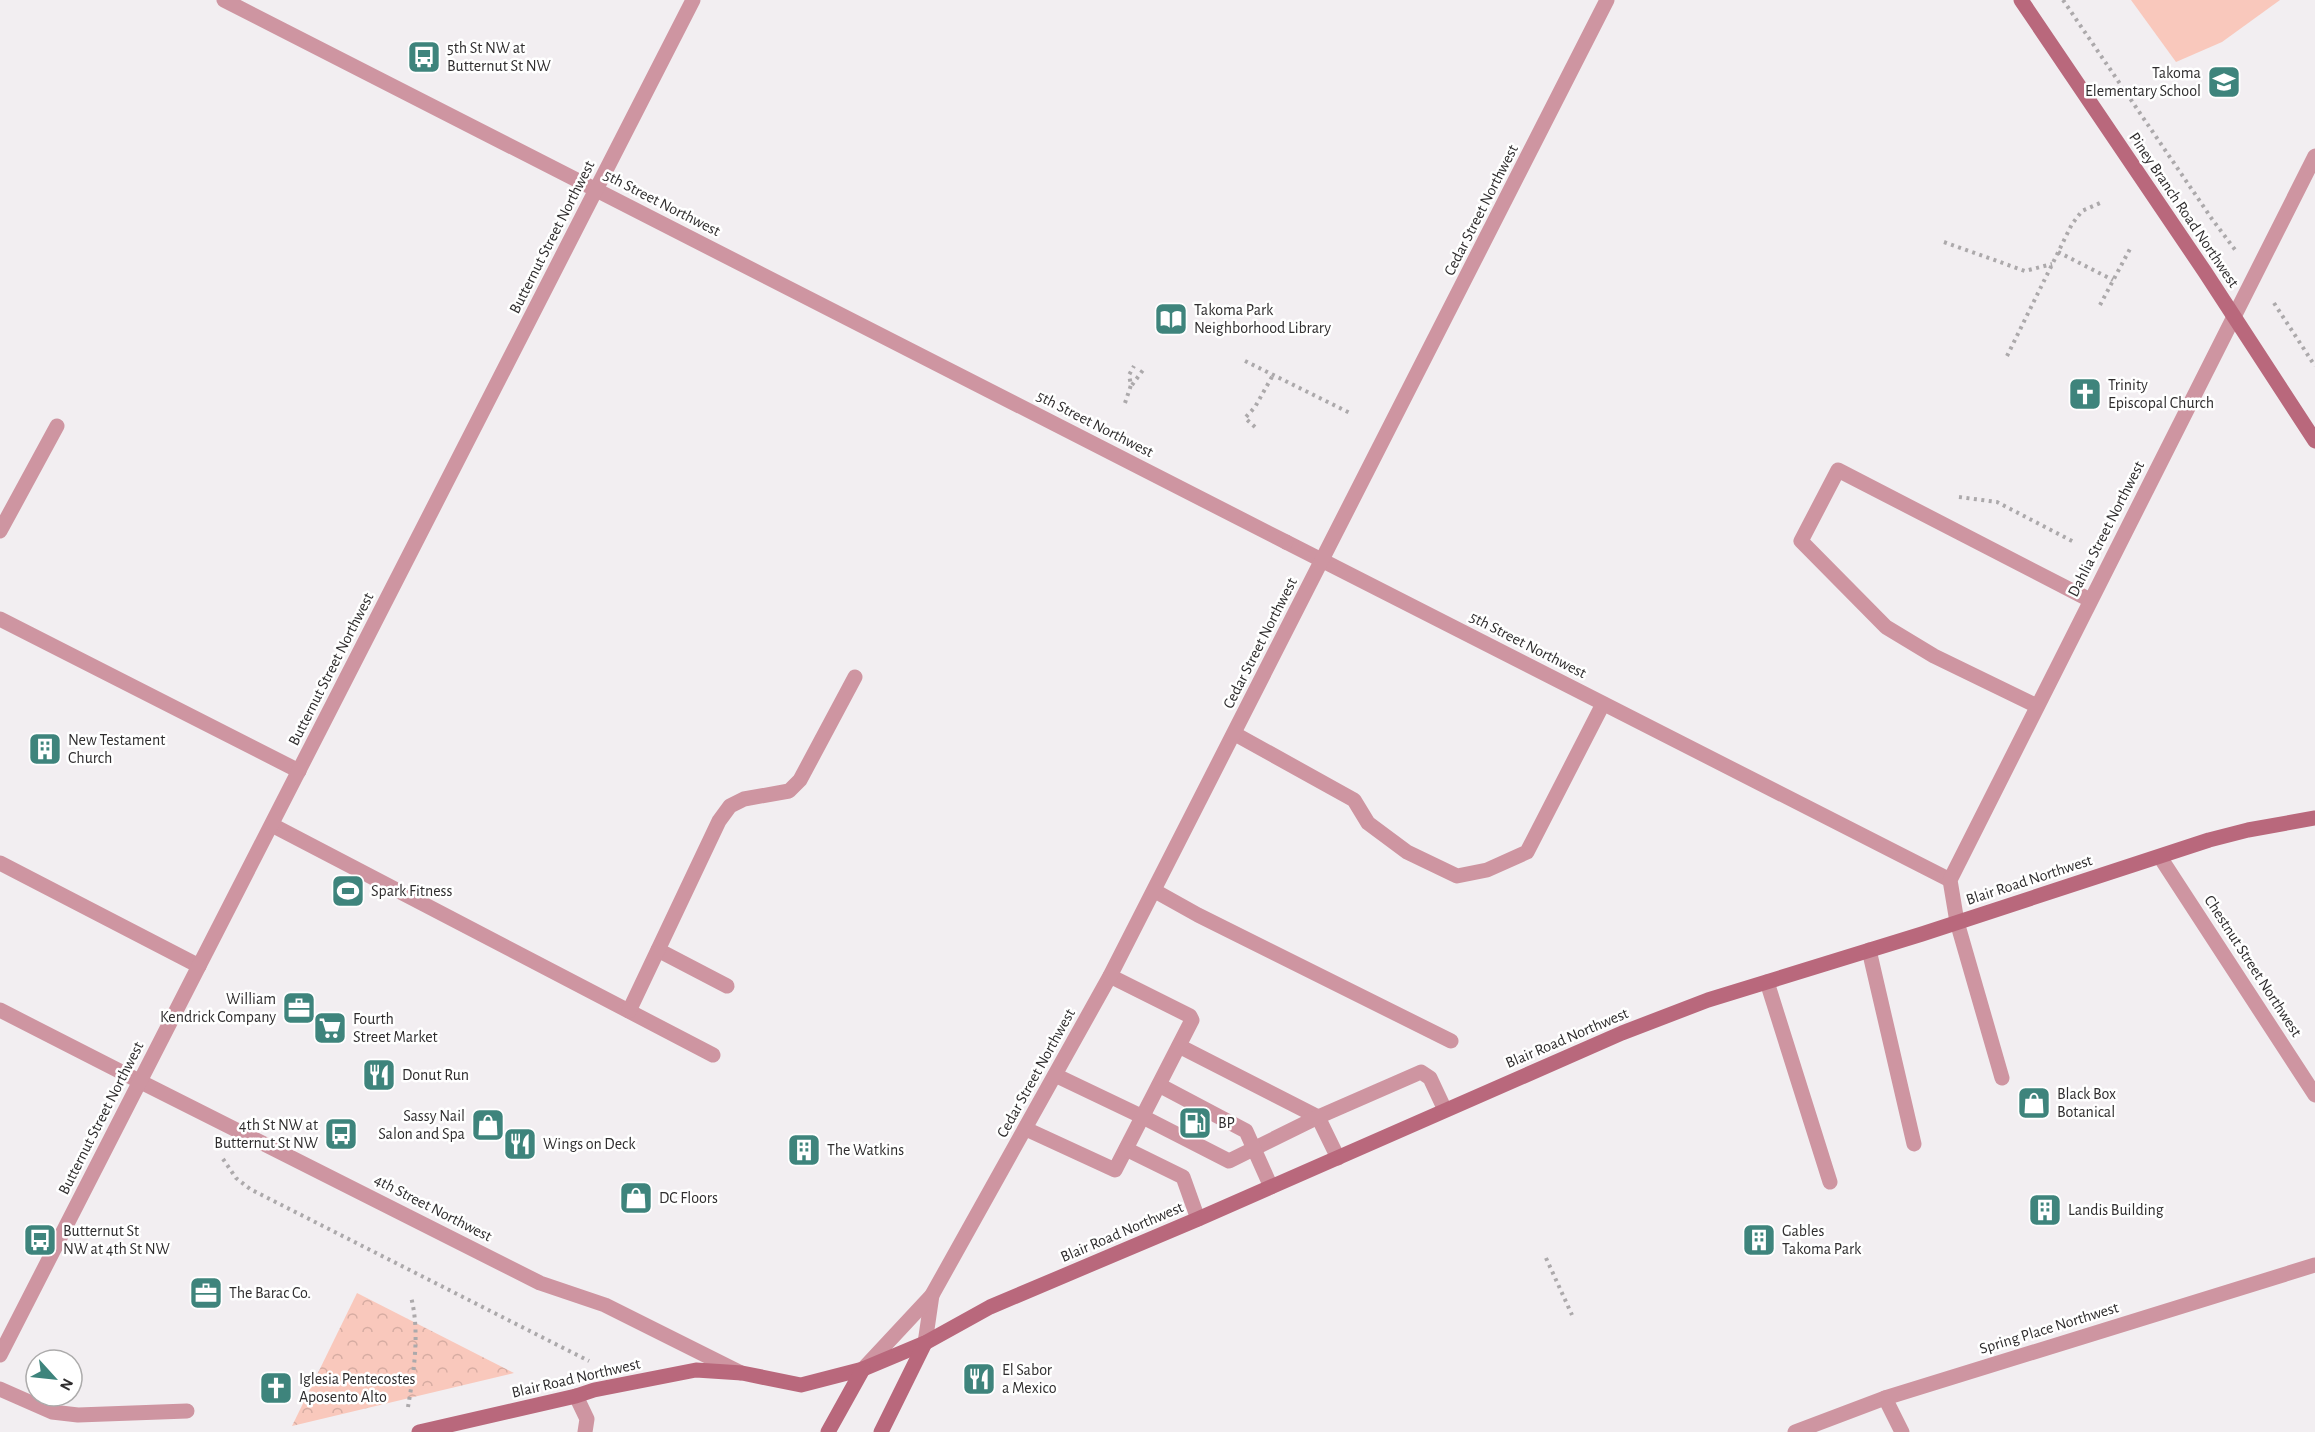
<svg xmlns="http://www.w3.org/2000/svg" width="2315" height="1432" font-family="'Alegreya Sans',sans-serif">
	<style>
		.park { fill: url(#park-crowns) }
		.garden { fill: #f9c8bc }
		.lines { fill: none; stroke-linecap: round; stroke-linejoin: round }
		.path { stroke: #aca9ab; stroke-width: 4; stroke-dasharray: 3 4.5; stroke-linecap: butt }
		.service { stroke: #ce95a1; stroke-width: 15 }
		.minor { stroke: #ce95a1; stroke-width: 15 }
		.tertiary { stroke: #ce95a1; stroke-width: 15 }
		.secondary { stroke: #b9687c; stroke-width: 15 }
		.labels { text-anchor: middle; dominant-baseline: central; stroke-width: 5; stroke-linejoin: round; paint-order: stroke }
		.poi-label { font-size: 16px; fill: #2f2d2e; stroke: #fff; text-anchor: start }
		.street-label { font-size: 16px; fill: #2f2d2e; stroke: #fff }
	</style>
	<defs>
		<pattern id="park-crowns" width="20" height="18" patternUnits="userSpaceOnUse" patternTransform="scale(1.5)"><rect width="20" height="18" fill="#f9c8bc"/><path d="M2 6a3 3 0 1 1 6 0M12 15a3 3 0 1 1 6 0" fill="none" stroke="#d6aca2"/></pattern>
	</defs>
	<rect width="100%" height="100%" fill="#f2eef1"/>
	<path class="park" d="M357 1293 514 1373 292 1426Z"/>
	<path class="garden" d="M2131 0H2280L2222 42 2176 62Z"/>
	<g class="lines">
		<g class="path">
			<path d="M2063 0 2212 219 2236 251"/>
			<path d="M1944 242 2025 271 2052 264"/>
			<path d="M2058 252 2113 280"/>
			<path d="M2274 303 2315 366"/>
			<path d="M2100 305 2131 247"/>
			<path d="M2007 356 2072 224 2082 211 2100 203"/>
			<path d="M1245 361 1352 414"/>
			<path d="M1132 385 1143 370"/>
			<path d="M1125 403 1131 385 1129 375 1134 366"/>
			<path d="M1255 427 1245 418 1255 407 1273 375"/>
			<path d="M1959 497 1997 502 2074 542"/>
			<path d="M223 1159 236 1178 250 1189 589 1361"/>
			<path d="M1546 1258 1572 1315"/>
			<path d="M408 1407C414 1372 420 1331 411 1297"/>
		</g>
		<g class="service">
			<path d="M0 531 57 426"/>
			<path d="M0 619 299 771"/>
			<path d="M2037 706 1934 656 1886 627 1801 541 1838 470 2090 600"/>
			<path d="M1235 734 1354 800 1368 823 1407 852 1457 876 1487 870 1527 852 1603 704"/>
			<path d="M272 825 713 1055"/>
			<path d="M0 863 199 966"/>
			<path d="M1155 891 1198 915 1451 1041"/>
			<path d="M1957 922 2002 1078"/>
			<path d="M658 950 727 986"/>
			<path d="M1869 950 1914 1144"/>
			<path d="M1767 982 1830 1182"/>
			<path d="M629 1011 719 821 730 806 744 799 789 791 800 780 855 677"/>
			<path d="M1179 1046 1318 1117 1338 1158"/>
			<path d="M1055 1075 1143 1117 1229 1161 1318 1117 1421 1072 1430 1078 1445 1110"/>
			<path d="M1159 1085 1246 1131 1271 1187"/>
			<path d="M1026 1129 1115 1170 1192 1020 1190 1016 1110 976"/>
			<path d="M1126 1149 1183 1177 1198 1219"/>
			<path d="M0 1389 52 1412 78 1415 187 1411"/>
			<path d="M576 1396 587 1419 585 1432"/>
			<path d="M1885 1398 1902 1432"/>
		</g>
		<g class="minor">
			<path d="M1286 542 1950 880"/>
			<path d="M2160 857 2315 1095"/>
			<path d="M1957 922 1950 880 2315 156"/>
			<path d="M0 1010 139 1081"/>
			<path d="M1795 1432 1885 1398 2315 1265"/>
		</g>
		<g class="tertiary">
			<path d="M224 0 1286 542"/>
			<path d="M139 1081 540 1283 605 1305 741 1373"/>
			<path d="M925 1343 932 1295"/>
			<path d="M0 1355 693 0"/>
			<path d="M863 1369 932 1295 1110 976 1607 0"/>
		</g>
		<g class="secondary">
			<path d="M2021 0 2205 272 2315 441"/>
			<path d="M419 1432 576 1396 594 1390 696 1370 742 1373 801 1385 863 1369 925 1343 990 1307 1198 1219 1622 1033 1708 1000 1922 934 2209 840 2248 830 2315 818"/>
			<path d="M828 1432 863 1369"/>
			<path d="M881 1432 925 1343"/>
		</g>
	</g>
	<defs>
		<symbol id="bus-square" viewBox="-11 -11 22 22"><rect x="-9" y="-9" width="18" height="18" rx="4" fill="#3e847c" stroke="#fff"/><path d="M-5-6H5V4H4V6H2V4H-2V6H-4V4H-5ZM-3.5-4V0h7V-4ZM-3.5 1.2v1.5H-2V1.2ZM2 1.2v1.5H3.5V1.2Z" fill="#fff"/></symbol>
		<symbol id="school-square" viewBox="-11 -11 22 22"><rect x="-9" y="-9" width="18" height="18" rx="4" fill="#3e847c" stroke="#fff"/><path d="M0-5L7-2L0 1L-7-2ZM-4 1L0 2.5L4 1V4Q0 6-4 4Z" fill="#fff"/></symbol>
		<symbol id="library-square" viewBox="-11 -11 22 22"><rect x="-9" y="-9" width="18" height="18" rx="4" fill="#3e847c" stroke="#fff"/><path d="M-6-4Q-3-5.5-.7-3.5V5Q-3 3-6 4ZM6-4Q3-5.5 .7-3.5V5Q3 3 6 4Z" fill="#fff"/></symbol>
		<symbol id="church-square" viewBox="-11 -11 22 22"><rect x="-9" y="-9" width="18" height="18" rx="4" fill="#3e847c" stroke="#fff"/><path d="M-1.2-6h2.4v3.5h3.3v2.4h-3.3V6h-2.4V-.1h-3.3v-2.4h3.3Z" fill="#fff"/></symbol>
		<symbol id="building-square" viewBox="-11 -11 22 22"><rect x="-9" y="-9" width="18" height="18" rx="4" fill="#3e847c" stroke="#fff"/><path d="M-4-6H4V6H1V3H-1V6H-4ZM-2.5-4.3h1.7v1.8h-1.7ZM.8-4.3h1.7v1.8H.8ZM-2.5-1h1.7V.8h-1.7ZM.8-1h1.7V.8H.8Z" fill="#fff"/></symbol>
		<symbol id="stadium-square" viewBox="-11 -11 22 22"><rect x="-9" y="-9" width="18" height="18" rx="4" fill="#3e847c" stroke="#fff"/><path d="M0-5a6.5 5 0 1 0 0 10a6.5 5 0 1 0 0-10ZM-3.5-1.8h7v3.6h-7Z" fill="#fff"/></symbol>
		<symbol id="office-square" viewBox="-11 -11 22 22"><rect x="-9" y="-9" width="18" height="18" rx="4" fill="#3e847c" stroke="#fff"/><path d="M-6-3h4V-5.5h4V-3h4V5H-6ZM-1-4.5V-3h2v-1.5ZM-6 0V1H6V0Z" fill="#fff"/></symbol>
		<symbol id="supermarket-square" viewBox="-11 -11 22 22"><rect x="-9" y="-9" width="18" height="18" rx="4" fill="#3e847c" stroke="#fff"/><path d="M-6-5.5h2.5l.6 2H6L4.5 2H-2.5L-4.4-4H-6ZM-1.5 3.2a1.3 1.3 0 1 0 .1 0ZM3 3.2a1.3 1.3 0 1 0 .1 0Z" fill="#fff"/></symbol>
		<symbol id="restaurant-square" viewBox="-11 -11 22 22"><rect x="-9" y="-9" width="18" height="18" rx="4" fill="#3e847c" stroke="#fff"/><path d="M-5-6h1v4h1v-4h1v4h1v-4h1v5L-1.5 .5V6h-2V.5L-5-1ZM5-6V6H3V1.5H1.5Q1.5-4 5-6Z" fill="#fff"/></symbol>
		<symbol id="shop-square" viewBox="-11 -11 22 22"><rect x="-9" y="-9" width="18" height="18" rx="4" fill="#3e847c" stroke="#fff"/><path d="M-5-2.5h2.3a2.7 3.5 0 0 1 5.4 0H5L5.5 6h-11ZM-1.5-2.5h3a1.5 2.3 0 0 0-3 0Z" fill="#fff"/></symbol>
		<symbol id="fuel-square" viewBox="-11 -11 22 22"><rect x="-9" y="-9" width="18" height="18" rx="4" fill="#3e847c" stroke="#fff"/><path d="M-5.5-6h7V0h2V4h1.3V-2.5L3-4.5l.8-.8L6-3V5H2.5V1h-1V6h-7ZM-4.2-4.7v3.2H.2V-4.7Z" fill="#fff"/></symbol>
	</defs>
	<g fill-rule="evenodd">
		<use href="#bus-square" x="405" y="38" width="38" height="38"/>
		<use href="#school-square" x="2205" y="63" width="38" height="38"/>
		<use href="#library-square" x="1152" y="300" width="38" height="38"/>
		<use href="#church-square" x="2066" y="375" width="38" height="38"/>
		<use href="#building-square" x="26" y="730" width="38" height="38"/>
		<use href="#stadium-square" x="329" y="872" width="38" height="38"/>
		<use href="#office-square" x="280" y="989" width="38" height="38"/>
		<use href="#supermarket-square" x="311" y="1009" width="38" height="38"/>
		<use href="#restaurant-square" x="360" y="1056" width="38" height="38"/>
		<use href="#shop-square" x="2015" y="1084" width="38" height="38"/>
		<use href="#fuel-square" x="1176" y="1104" width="38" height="38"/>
		<use href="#shop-square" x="469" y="1106" width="38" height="38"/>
		<use href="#bus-square" x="322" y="1115" width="38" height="38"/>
		<use href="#restaurant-square" x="501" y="1125" width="38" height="38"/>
		<use href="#building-square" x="785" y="1131" width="38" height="38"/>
		<use href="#shop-square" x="617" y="1179" width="38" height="38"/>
		<use href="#building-square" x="2026" y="1191" width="38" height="38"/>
		<use href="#bus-square" x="21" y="1221" width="38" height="38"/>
		<use href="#building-square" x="1740" y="1221" width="38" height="38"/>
		<use href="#office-square" x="187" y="1274" width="38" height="38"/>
		<use href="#restaurant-square" x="960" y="1360" width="38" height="38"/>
		<use href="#church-square" x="257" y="1369" width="38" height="38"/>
	</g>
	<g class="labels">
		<g class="poi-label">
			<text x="447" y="48">5th St NW at<tspan x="447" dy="18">Butternut St NW</tspan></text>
			<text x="2201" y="73" text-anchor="end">Takoma<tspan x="2201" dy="18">Elementary School</tspan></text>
			<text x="1194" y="310">Takoma Park<tspan x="1194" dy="18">Neighborhood Library</tspan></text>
			<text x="2108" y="385">Trinity<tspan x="2108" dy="18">Episcopal Church</tspan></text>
			<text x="68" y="740">New Testament<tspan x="68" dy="18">Church</tspan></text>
			<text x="371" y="891">Spark Fitness</text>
			<text x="276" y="999" text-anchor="end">William<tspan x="276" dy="18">Kendrick Company</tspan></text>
			<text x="353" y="1019">Fourth<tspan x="353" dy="18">Street Market</tspan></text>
			<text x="402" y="1075">Donut Run</text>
			<text x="2057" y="1094">Black Box<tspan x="2057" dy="18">Botanical</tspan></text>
			<text x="465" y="1116" text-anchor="end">Sassy Nail<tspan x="465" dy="18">Salon and Spa</tspan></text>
			<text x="1218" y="1123">BP</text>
			<text x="318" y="1125" text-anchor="end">4th St NW at<tspan x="318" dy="18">Butternut St NW</tspan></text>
			<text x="543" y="1144">Wings on Deck</text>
			<text x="827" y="1150">The Watkins</text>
			<text x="659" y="1198">DC Floors</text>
			<text x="2068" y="1210">Landis Building</text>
			<text x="63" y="1231">Butternut St<tspan x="63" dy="18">NW at 4th St NW</tspan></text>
			<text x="1782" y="1231">Gables<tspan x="1782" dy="18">Takoma Park</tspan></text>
			<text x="229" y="1293">The Barac Co.</text>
			<text x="1002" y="1370">El Sabor<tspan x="1002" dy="18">a Mexico</tspan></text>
			<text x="299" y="1379">Iglesia Pentecostes<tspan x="299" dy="18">Aposento Alto</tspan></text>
		</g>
		<g class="street-label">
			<text transform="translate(662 203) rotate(27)">5th Street Northwest</text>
			<text transform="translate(1481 210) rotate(-63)">Cedar Street Northwest</text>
			<text transform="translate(2184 210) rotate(56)">Piney Branch Road Northwest</text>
			<text transform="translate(552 237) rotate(-63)">Butternut Street Northwest</text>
			<text transform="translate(1095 424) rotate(27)">5th Street Northwest</text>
			<text transform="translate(2106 529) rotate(-63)">Dahlia Street Northwest</text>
			<text transform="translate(1260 643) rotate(-63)">Cedar Street Northwest</text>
			<text transform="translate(1528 645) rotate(27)">5th Street Northwest</text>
			<text transform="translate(331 669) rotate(-63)">Butternut Street Northwest</text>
			<text transform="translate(2029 880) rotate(-18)">Blair Road Northwest</text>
			<text transform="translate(2253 966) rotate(57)">Chestnut Street Northwest</text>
			<text transform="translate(1567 1038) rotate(-23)">Blair Road Northwest</text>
			<text transform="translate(1036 1073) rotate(-61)">Cedar Street Northwest</text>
			<text transform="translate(101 1118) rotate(-63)">Butternut Street Northwest</text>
			<text transform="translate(433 1208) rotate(27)">4th Street Northwest</text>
			<text transform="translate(1122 1232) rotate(-23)">Blair Road Northwest</text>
			<text transform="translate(2049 1328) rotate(-17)">Spring Place Northwest</text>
			<text transform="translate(576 1378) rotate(-13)">Blair Road Northwest</text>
		</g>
	</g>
	<g transform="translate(54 1378) rotate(117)"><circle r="28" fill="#ffffff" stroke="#acabab" stroke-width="1.5"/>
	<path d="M0-4.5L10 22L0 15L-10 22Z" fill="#3e847c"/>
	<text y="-9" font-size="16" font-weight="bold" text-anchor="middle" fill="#2f2d2e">N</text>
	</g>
</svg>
